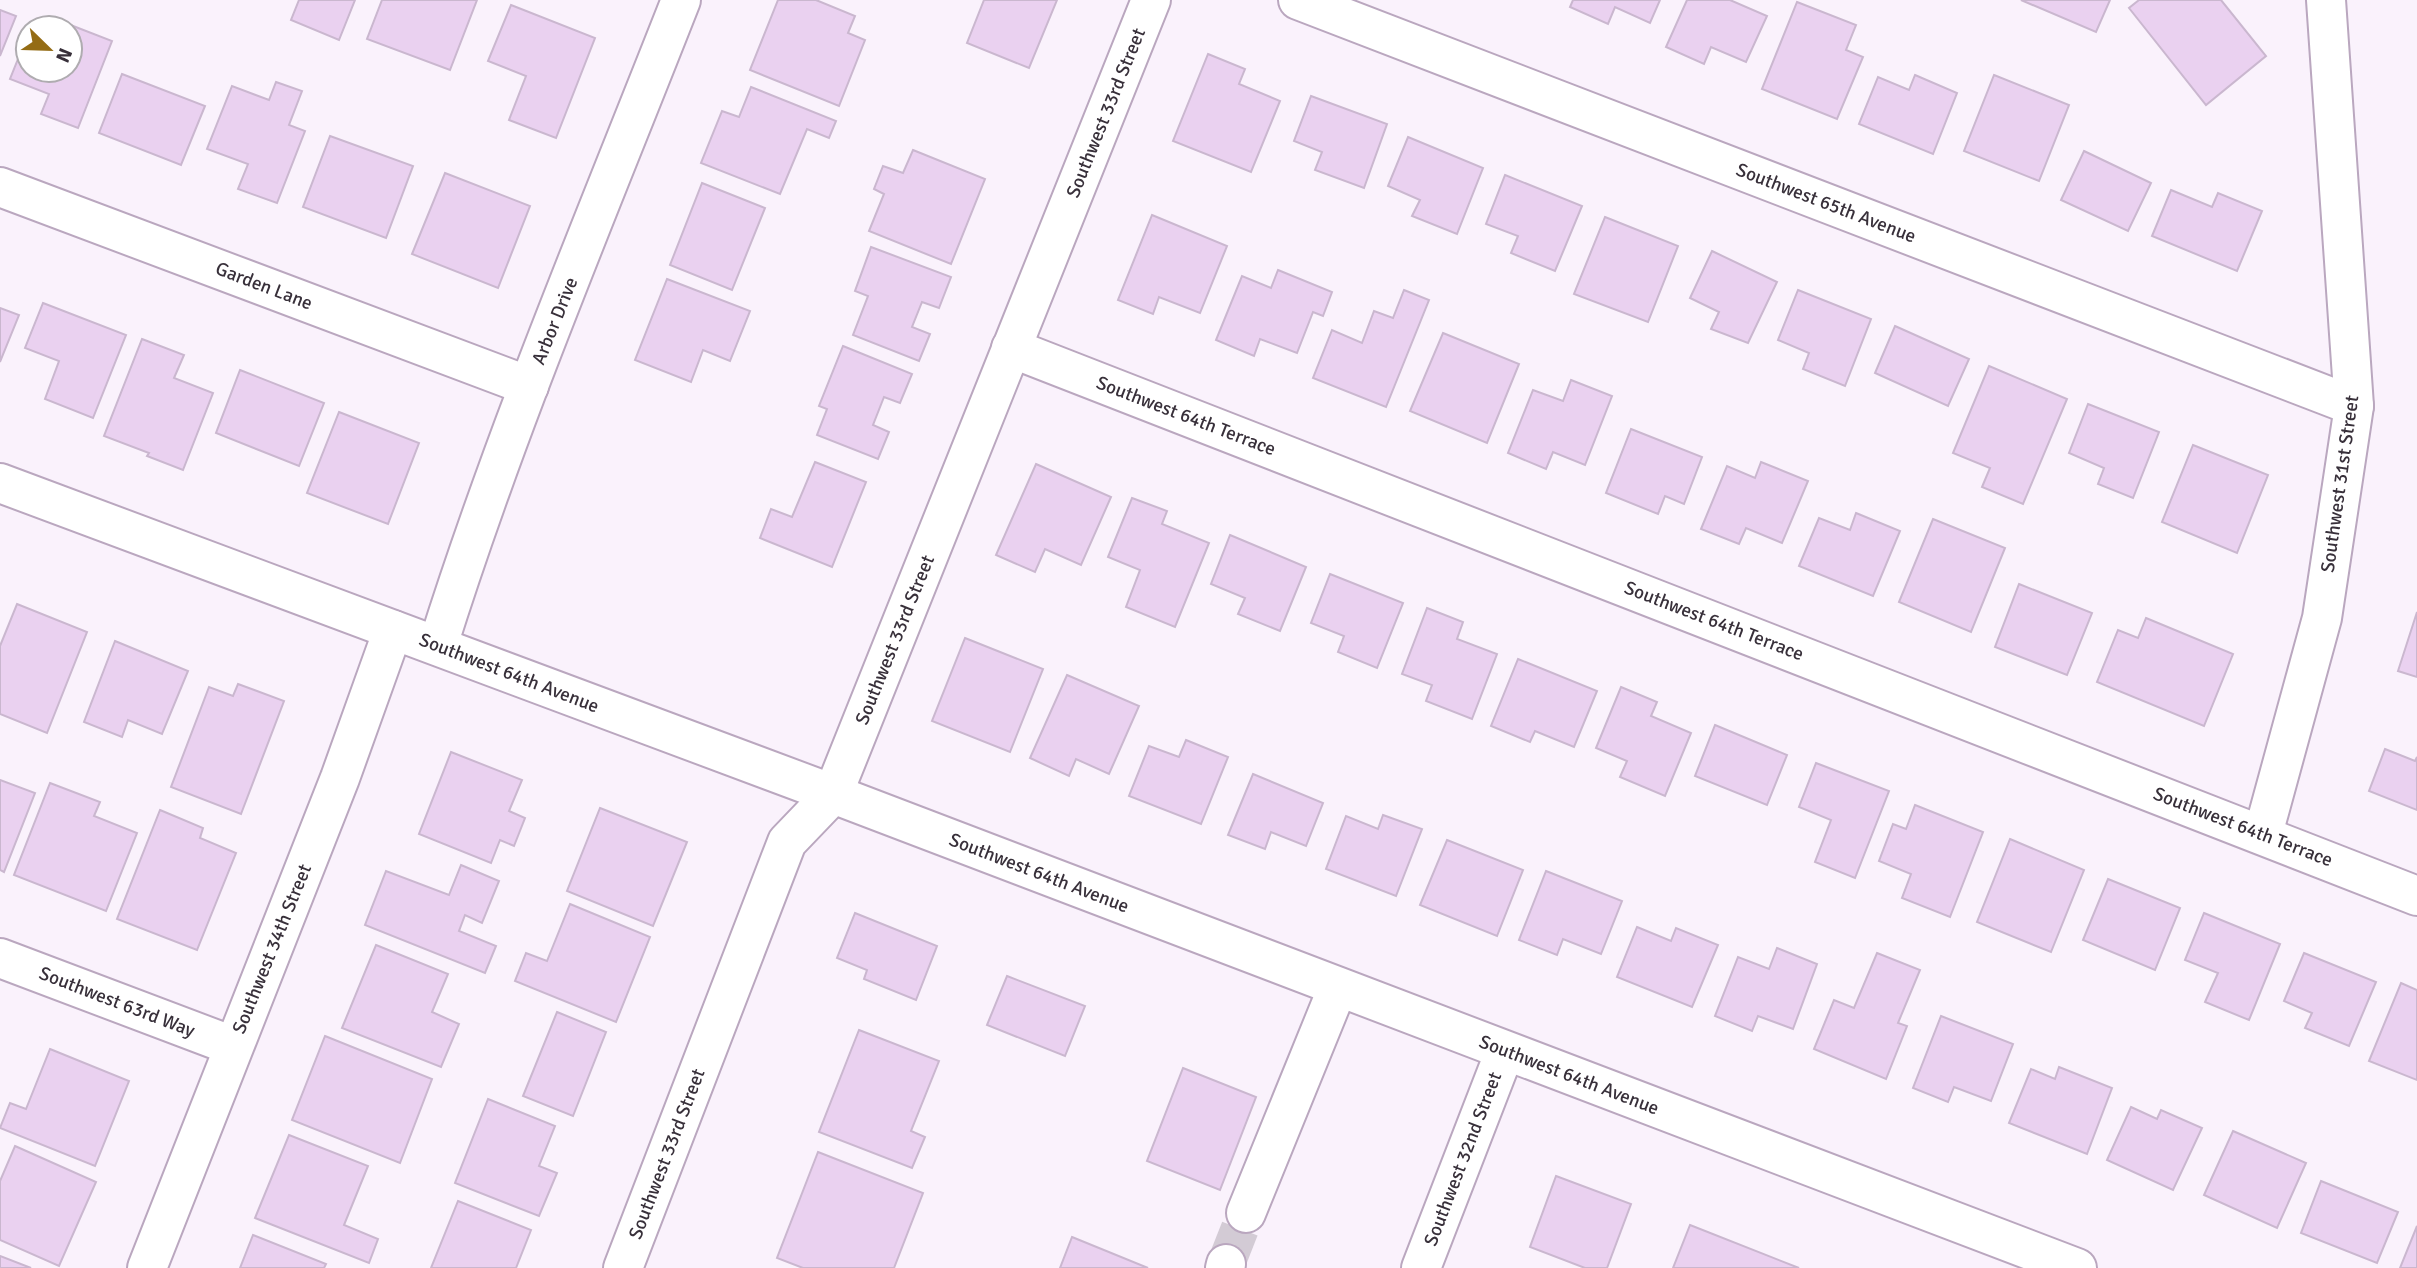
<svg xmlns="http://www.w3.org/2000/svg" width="2417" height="1268" font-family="Signika,sans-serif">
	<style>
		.building { fill: #ead1f0; stroke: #cab7cf; stroke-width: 2 }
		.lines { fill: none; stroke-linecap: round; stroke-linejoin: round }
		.minor-tunnel { stroke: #d3cbd5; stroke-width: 38; stroke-dasharray: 38 19; stroke-linecap: butt }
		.minor-casing { stroke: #baa7bf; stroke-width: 42 }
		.minor { stroke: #fff; stroke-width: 38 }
		.labels { text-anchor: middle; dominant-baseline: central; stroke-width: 6; stroke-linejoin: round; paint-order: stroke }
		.street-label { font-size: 19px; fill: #38303a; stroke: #fff }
	</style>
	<rect width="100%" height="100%" fill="#faf2fc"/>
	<g class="building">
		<path d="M299 0H355L339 40 291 20Z"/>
		<path d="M382 0H477L450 70 367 39Z"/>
		<path d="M778 0H816L855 16 848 33 865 40 839 106 750 70Z"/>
		<path d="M984 0H1057L1029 68 967 43Z"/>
		<path d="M1573 0H1660L1650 23 1615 7 1608 24 1570 7Z"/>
		<path d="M1687 0H1730L1767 16 1746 62 1711 47 1704 64 1666 47Z"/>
		<path d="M2021 0H2110L2096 32Z"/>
		<path d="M2139 0H2221L2266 56 2206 105 2129 8Z"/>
		<path d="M1797 2 1856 25 1846 50 1863 57 1837 119 1762 89Z"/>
		<path d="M511 5 595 38 556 138 509 120 526 76 488 61Z"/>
		<path d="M0 10 16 16 0 56Z"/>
		<path d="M68 24 112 41 78 128 41 114 49 94 10 79 28 34V70H70V28H66Z"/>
		<path d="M1208 54 1245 69 1239 84 1280 101 1251 172 1173 141Z"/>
		<path d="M122 74 205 106 181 165 99 133Z"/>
		<path d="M1915 75 1957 93 1933 154 1859 124 1878 77 1909 90Z"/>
		<path d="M1994 75 2069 105 2039 181 1964 151Z"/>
		<path d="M276 82 302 91 289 125 305 131 277 203 238 189 248 164 207 149 232 86 269 100Z"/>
		<path d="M751 87 836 121 829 138 807 129 780 194 701 163 722 111 739 117Z"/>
		<path d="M1311 96 1387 124 1364 188 1315 170 1322 152 1294 141Z"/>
		<path d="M330 136 413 166 386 238 303 207Z"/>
		<path d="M1408 137 1483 168 1457 234 1412 216 1420 200 1388 186Z"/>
		<path d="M913 150 985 179 951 264 869 231 884 194 874 189 883 166 903 173Z"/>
		<path d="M2084 151 2151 183 2128 231 2061 200Z"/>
		<path d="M445 173 530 206 498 288 412 254Z"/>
		<path d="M1505 175 1582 206 1555 271 1511 253 1518 236 1486 224Z"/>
		<path d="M702 183 765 208 732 290 670 265Z"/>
		<path d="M2171 190 2212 207 2218 193 2262 211 2237 271 2152 236Z"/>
		<path d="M1152 215 1227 246 1200 313 1159 297 1153 314 1118 300Z"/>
		<path d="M1605 217 1678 246 1648 322 1574 294Z"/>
		<path d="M871 247 951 277 939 308 922 302 912 327 930 334 919 361 853 335 868 296 855 291Z"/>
		<path d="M1712 251 1777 282 1748 343 1711 329 1719 312 1690 298Z"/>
		<path d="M1278 270 1332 292 1323 316 1313 312 1297 353 1260 339 1254 356 1216 340 1242 276 1271 288Z"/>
		<path d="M667 279 750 311 730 361 703 350 691 382 635 360Z"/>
		<path d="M1404 290 1429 300 1386 407 1313 378 1332 330 1362 343 1374 311 1393 318Z"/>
		<path d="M1798 290 1871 319 1845 386 1803 369 1809 353 1778 340Z"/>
		<path d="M43 303 126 335 93 418 45 399 59 361 25 348Z"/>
		<path d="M0 308 19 315 0 362Z"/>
		<path d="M1895 326 1969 359 1948 406 1875 373Z"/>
		<path d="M1443 333 1519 364 1487 443 1410 411Z"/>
		<path d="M142 339 184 355 174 378 213 393 183 470 147 456 149 453 104 436Z"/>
		<path d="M843 346 912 374 900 403 884 397 873 425 889 432 878 459 817 435 827 409 819 406Z"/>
		<path d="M1989 366 2067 399 2023 504 1982 487 1990 468 1953 453Z"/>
		<path d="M240 370 324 403 299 466 216 433Z"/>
		<path d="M1571 380 1612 396 1585 465 1553 452 1546 469 1508 453 1533 390 1563 401Z"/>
		<path d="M2088 404 2159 432 2133 498 2098 484 2104 468 2069 453Z"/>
		<path d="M339 412 419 443 388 524 307 493Z"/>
		<path d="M1631 429 1702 457 1684 504 1665 496 1658 514 1606 493Z"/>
		<path d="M2193 445 2268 475 2237 553 2162 522Z"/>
		<path d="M815 462 866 482 832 567 760 538 771 509 792 517Z"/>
		<path d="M1761 462 1808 481 1782 543 1746 528 1739 544 1701 529 1727 466 1755 478Z"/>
		<path d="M1036 464 1111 497 1081 565 1045 549 1035 572 996 555Z"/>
		<path d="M1132 498 1167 511 1162 524 1209 543 1175 627 1126 607 1140 570 1108 557Z"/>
		<path d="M1856 513 1900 531 1873 596 1799 566 1819 518 1850 530Z"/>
		<path d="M1933 519 2005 548 1971 632 1899 602Z"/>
		<path d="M1230 535 1306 567 1280 631 1238 614 1245 598 1211 584Z"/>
		<path d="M1330 574 1403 603 1377 668 1338 652 1344 636 1311 623Z"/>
		<path d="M2019 584 2092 613 2067 675 1995 647Z"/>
		<path d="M17 604 87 632 47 733 0 714V646Z"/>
		<path d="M1427 608 1463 622 1457 639 1497 654 1472 719 1426 701 1432 685 1402 674Z"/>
		<path d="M2417 612V677L2398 671Z"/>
		<path d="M2146 618 2233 654 2204 726 2097 682 2118 630 2138 638Z"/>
		<path d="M965 638 1043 669 1010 752 932 721Z"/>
		<path d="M115 641 188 671 162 734 128 720 122 737 84 722Z"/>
		<path d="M1518 659 1597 691 1574 747 1535 731 1530 742 1491 726Z"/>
		<path d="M1067 675 1139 706 1109 774 1076 759 1069 776 1030 758Z"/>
		<path d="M238 684 284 701 241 814 171 787 209 687 233 696Z"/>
		<path d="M1621 687 1657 702 1651 716 1691 733 1665 796 1620 777 1627 761 1596 748Z"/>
		<path d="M1715 725 1787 755 1767 805 1695 776Z"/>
		<path d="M1186 740 1228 757 1201 824 1129 796 1149 746 1179 757Z"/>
		<path d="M2385 749 2415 761 2417 757V810L2369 791Z"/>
		<path d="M451 752 522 780 509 811 525 818 514 846 500 840 491 863 419 834Z"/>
		<path d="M1816 763 1889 791 1855 878 1815 862 1831 820 1799 807Z"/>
		<path d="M1253 774 1323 803 1306 846 1271 832 1265 849 1228 835Z"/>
		<path d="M0 780 35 793 4 872 0 870Z"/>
		<path d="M50 783 100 802 94 816 137 833 106 911 14 875Z"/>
		<path d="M1915 805 1983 832 1950 917 1902 898 1911 874 1879 861 1893 824 1906 829Z"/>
		<path d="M600 808 687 842 653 926 567 891Z"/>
		<path d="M160 810 203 828 200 838 236 853 197 950 117 919Z"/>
		<path d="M1383 815 1422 829 1396 896 1326 869 1346 816 1378 829Z"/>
		<path d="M2010 839 2084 870 2051 952 1977 922Z"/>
		<path d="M1447 840 1523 870 1497 936 1420 905Z"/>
		<path d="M461 865 499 881 482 923 465 915 459 931 496 946 485 973 365 925 386 871 449 895Z"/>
		<path d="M1546 871 1622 901 1601 954 1563 939 1557 955 1519 940Z"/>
		<path d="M2108 879 2180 908 2155 970 2083 940Z"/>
		<path d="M570 904 650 937 616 1022 515 981 526 953 547 961Z"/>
		<path d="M855 913 937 946 916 1000 864 979 867 970 837 958Z"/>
		<path d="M2204 913 2280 944 2249 1020 2205 1002 2218 973 2185 960Z"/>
		<path d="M1637 927 1671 941 1676 928 1718 945 1692 1007 1617 977Z"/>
		<path d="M376 945 448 974 432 1012 459 1024 441 1067 342 1028Z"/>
		<path d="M1777 948 1817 964 1793 1029 1758 1016 1752 1031 1715 1016 1738 957 1769 969Z"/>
		<path d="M1877 953 1920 970 1898 1023 1907 1026 1886 1079 1814 1049 1834 1000 1854 1008Z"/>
		<path d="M2304 953 2376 982 2349 1046 2305 1028 2312 1013 2284 1001Z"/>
		<path d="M1007 976 1085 1006 1065 1056 987 1025Z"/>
		<path d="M2401 983 2417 990V1080L2369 1061Z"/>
		<path d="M557 1012 606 1032 573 1116 523 1096Z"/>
		<path d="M1941 1016 2013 1044 1991 1101 1954 1087 1948 1102 1913 1088Z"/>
		<path d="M859 1030 939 1061 911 1131 925 1137 912 1168 819 1132Z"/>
		<path d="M325 1036 432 1079 400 1163 292 1120Z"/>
		<path d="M50 1049 129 1081 95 1166 0 1128 10 1103 26 1109Z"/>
		<path d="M2059 1067 2112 1088 2087 1154 2009 1123 2031 1069 2055 1079Z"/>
		<path d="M1183 1068 1256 1097 1220 1190 1147 1161Z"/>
		<path d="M488 1099 555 1126 539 1166 557 1173 539 1216 455 1183Z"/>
		<path d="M2131 1107 2157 1119 2161 1110 2202 1128 2173 1190 2107 1160Z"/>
		<path d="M2233 1131 2306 1163 2277 1228 2204 1195Z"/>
		<path d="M289 1135 368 1166 344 1225 378 1239 369 1263 255 1218Z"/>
		<path d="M15 1146 96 1182 59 1266 0 1240V1181Z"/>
		<path d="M818 1152 923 1193 894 1268H803L777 1258Z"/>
		<path d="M1556 1176 1631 1204 1607 1268H1585L1530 1247Z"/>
		<path d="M2321 1181 2398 1212 2377 1263 2301 1233Z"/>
		<path d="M458 1201 531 1230 516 1268H431Z"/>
		<path d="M1690 1225 1799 1268H1673Z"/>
		<path d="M2417 1226V1268H2400Z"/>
		<path d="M253 1235 326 1264 324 1268H240Z"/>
		<path d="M1072 1237 1148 1268H1060Z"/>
		<path d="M0 1256 31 1268H0Z"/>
	</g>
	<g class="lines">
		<path class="minor-tunnel" d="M1226 1264 1246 1213"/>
		<defs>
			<g id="minor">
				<path d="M1298 0 2354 406"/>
				<path d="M0 187 529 386"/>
				<path d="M1011 348 2417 896"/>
				<path d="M0 483 833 794 2077 1268"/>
				<path d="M438 645C507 426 597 214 681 0"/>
				<path d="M2263 834 2322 618 2354 406 2326 0"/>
				<path d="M0 958 233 1046"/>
				<path d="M1246 1213 1338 987"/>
				<path d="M147 1268 340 778 393 630"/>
				<path d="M623 1268 787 842 833 794 1151 0"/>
				<path d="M1225 1268 1226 1264"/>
				<path d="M1421 1268 1505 1051"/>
			</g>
		</defs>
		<use href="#minor" class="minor-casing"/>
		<use href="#minor" class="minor"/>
	</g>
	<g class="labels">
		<g class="street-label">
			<text transform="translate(1106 113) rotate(-68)">Southwest 33rd Street</text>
			<text transform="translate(1826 203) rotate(21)">Southwest 65th Avenue</text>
			<text transform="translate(264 286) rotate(21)">Garden Lane</text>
			<text transform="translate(555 321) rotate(-68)">Arbor Drive</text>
			<text transform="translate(1186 416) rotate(21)">Southwest 64th Terrace</text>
			<text transform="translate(2340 484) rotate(-82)">Southwest 31st Street</text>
			<text transform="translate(1714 621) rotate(21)">Southwest 64th Terrace</text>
			<text transform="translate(895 640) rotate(-68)">Southwest 33rd Street</text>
			<text transform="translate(509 673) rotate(21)">Southwest 64th Avenue</text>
			<text transform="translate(2243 827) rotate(21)">Southwest 64th Terrace</text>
			<text transform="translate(1039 873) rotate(21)">Southwest 64th Avenue</text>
			<text transform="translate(272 949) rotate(-68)">Southwest 34th Street</text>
			<text transform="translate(117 1002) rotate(21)">Southwest 63rd Way</text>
			<text transform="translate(1569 1075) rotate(21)">Southwest 64th Avenue</text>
			<text transform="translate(667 1154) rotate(-69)">Southwest 33rd Street</text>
			<text transform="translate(1463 1159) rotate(-69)">Southwest 32nd Street</text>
		</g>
	</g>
	<g transform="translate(49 49) rotate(113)"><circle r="33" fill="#ffffff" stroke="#afacb0" stroke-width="2"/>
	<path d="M0-5L12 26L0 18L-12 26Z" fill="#946c15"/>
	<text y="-10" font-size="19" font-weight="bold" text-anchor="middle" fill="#38303a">N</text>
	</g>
</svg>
